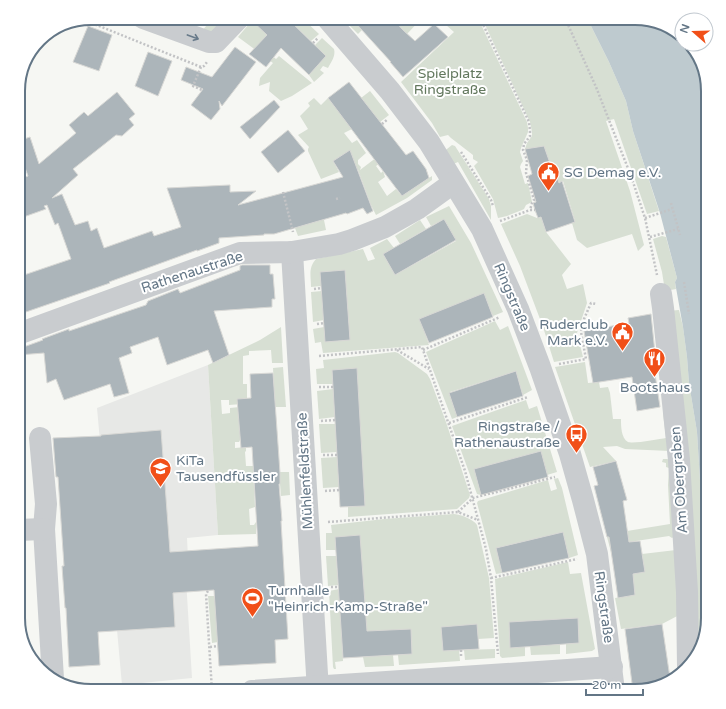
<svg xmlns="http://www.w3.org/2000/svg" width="726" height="709" font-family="'Varela Round',sans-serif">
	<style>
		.built { fill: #e7e8e6 }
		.green { fill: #d7dfd3 }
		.water { fill: #becacf }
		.building { fill: #acb5ba; stroke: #d8d8d5 }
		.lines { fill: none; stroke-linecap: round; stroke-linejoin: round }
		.path { stroke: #c2c3c5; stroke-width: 2.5; stroke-dasharray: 2 2; stroke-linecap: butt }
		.minor { stroke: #c9cccf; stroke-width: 22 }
		.oneway { stroke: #687a8a }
		.labels { text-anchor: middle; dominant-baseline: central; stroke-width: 4; stroke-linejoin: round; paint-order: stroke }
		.park-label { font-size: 14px; fill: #63785e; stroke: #fff }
		.poi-label { font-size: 14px; fill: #637686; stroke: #fff; text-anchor: start }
		.street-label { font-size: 14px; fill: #637686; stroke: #fff }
		.rim { fill: none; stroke: #637686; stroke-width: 2 }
	</style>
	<rect width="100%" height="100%" fill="#f6f7f3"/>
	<path class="built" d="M208 365 218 535 187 538 189 578 186 579 192 678 122 685 97 408Z"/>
	<g class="green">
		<path d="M206 18H228L212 34 202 31 211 20Z"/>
		<path d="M254 18 274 42 266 50 276 59 279 56 312 83 292 96 281 101 269 91 270 82 259 86 260 78 273 63 238 37Z"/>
		<path d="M290 18H302L319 34 311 41 289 20Z"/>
		<path d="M342 18H351L362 30 358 34Z"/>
		<path d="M392 18H422L407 34Z"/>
		<path d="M438 18H478L527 122 528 128V132L521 148 520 152 523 161 521 164 520 167 525 184 528 183 532 202 526 205 524 209 522 210 507 216 498 218 493 199 474 166 478 162 473 159V155L451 138 448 135 440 137 432 123 401 82 454 32Z"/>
		<path d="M482 18H587L609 62 626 101 633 131 659 211 647 214 614 119 606 121 630 191 644 245 638 251 632 234 587 248 577 240 572 223 575 221 563 181 559 183 553 165 551 166 544 146 525 149 527 143 532 136V132L530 122Z"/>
		<path d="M322 38 334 49C336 56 331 62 328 68L323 66 320 70 324 73 314 82 309 75 326 56 315 45Z"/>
		<path d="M370 91 389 115 380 122 361 98Z"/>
		<path d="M314 98 321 105 328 98 352 129 344 133 352 143 357 140 366 153 358 160V164L361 167 360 170 385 151 388 157 376 166 381 173 383 171 385 177 378 182 387 196 396 189 402 196 432 176V180L407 198 376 215 371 205 358 170 343 155 333 161 339 172 321 179 308 151V149L309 147 298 135 308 129 300 116 310 106 308 103Z"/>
		<path d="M452 145 455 146 489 199 491 206V220L458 162 451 165 442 153Z"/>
		<path d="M449 206 471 243 503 312 493 316 484 294 420 319 429 345 323 353 321 342 315 343 313 329 324 327 325 342 350 340 345 270 321 272V286L311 287C311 276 308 268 316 259L363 249 368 261 375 259 370 248 387 239 394 248 383 254 395 275 456 241 444 219 431 226 426 217Z"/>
		<path d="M527 214 537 218 541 217 546 232 571 264 562 275 567 289 583 284 587 303 577 333 583 357 554 362 543 327 520 266 501 224Z"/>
		<path d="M321 220H324L326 230 298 236 295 228 297 227Z"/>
		<path d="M420 220 426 229 400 244 395 236Z"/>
		<path d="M662 236 666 237 677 278 675 282 676 289 665 291 662 272 653 239Z"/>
		<path d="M322 291 324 320 313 322 311 292Z"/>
		<path d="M679 310 683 327 687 357 689 383 697 432 705 562 706 627 702 646 693 659 667 311Z"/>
		<path d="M495 321 500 330 508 326 532 390 523 395 516 371 450 392 457 417 452 419 426 352Z"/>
		<path d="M281 327 283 363H272L271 350 249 351V355L243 356V384H247V399L242 404 229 405V400H221L222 414 230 413V408L249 406 240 440 239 442H235V448L246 447V451L245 452 246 466H253L255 507 249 509 250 525H254L256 522V534L218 535 208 365 260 340Z"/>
		<path d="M395 352 398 353 427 374 430 379 446 422 470 495 469 498 457 509 348 517V507L365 505 356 368 332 370 333 384H317L316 369 324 368 323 360Z"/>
		<path d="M585 362 588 383 599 382 600 388 608 387 610 393 613 419H621C621 426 621 438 628 442 634 444 659 439 666 438L663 413 669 411 670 451 625 449 617 446 603 447 616 461 590 467 555 367Z"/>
		<path d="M283 367 286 407H275L273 368Z"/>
		<path d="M333 389 335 417 319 419 317 391Z"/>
		<path d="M526 400 529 409 537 406 557 472 547 475 541 451 474 469 481 495 477 494 452 426Z"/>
		<path d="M319 424H335L337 452 321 453Z"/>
		<path d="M337 457 339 487 323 488 321 458Z"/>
		<path d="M663 459H667L670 460 679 533 672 538 669 536 616 544 617 551 611 552 607 537 627 532V531L670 524 668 485 669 468 666 467V463L662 462Z"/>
		<path d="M279 472H289L290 495 281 496Z"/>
		<path d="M558 478 562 488 578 555 569 558 563 532 496 548 502 573 496 574 477 503 478 501 548 480 551 491 557 489 554 479Z"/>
		<path d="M454 514C462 515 473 519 477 525L489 578 494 638 478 639 477 624 441 627 443 651 459 650 460 661 399 665 398 655 412 654 411 629 342 633 343 661 335 662 336 669H334L333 667 329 591 339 589 360 536 335 537 336 550H326V533H332L331 525 384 519Z"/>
		<path d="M676 550 683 613 662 624 621 629 615 598 635 595 633 574 645 571 642 554Z"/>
		<path d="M326 556H336L338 585 328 586Z"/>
		<path d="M568 562 570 574 581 573 595 649 592 651 566 654V644L579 643 578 618 509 622 510 647H525V656L502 658 500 656 495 579Z"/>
		<path d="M208 596H215L218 642 212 643Z"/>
		<path d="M560 644V654L531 655 530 646Z"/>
		<path d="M495 649V658L465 660 464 650Z"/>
		<path d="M393 655 394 666 365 667 363 657Z"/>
		<path d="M598 683 601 686V691H574L573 685Z"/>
		<path d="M567 686V691H537L536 688Z"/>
	</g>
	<path class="water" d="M587 18H640L667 25 682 37V44H690L708 91V618L706 627 705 562 697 432 689 383 687 357 683 327 675 282 677 278 660 213 633 131 626 101 609 62Z"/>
	<g class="building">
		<path d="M251 18H287L326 56 309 75 281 48 266 67 249 54 267 35 251 20Z"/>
		<path d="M351 18H392L403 30 415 41 434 24 448 37 403 77 390 62H391Z"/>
		<path d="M88 26 112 35 99 71 73 62Z"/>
		<path d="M235 47 256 62 222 106 219 101 220 109 211 120 191 105 203 89 181 80 186 67 212 77Z"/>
		<path d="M148 52 172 61 158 96 135 86Z"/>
		<path d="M349 82 406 155 413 151 426 169 429 178 402 196 328 98Z"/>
		<path d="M117 92 135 114 129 119 134 125 122 136 116 135 73 169 78 175 52 198 62 194 75 225 88 221 91 231 97 228 104 248 152 231 154 236 181 227 167 188 230 185V192L256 191 238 205 343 177 333 161 350 150 373 211 367 214 363 208 347 214 346 213 274 234H264V235L219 238V243L197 251V250L109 282 110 283 23 313 18 298V283L23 282 21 276 71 259 58 223 55 225 47 205 44 206 46 209 18 219V180L28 176 18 148V141L30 137 39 164 76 133 69 125 84 112 88 116Z"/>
		<path d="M274 100 280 107 250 139 240 127Z"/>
		<path d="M288 130 305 151 278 173 261 152Z"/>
		<path d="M544 146 551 166 553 165 559 183 562 181 575 222 546 232 541 217 538 218 535 210 533 203 536 202 528 176 532 174 525 149Z"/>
		<path d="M444 219 456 240 395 275 383 254Z"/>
		<path d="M242 265H270V274H273L275 299H272V307L214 311 229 355 213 363 208 350 167 365 158 337 130 347 132 353 119 358 129 393 114 397 110 384 64 400 56 379 47 383 44 353 18 355V349L43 340 42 339 69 329V331L146 305 148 301 178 289 180 293 240 270V266Z"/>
		<path d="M345 270 350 340 325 342 320 272Z"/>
		<path d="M484 293 493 317 429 343 419 319Z"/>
		<path d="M651 314 657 373 655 374 660 407 637 411 632 377 593 383 584 331 629 323 628 318Z"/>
		<path d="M357 368 365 506 340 507 332 370Z"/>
		<path d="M516 371 523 396 457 417 449 393Z"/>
		<path d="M273 373 280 473V484H279L282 521H281L288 639 275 640 276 663 219 666 214 590 173 593 175 627 98 632 100 665 69 667 66 608H65L62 566H64L58 477H56L53 438 101 436V435L161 430 170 552 258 546 252 447 241 448 237 399 251 398 250 374Z"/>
		<path d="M541 451 548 477 481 495 474 469Z"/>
		<path d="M616 461 627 500 623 501 629 542 640 541 645 572 633 574 635 595 618 598 609 537H607L594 486 598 485 593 467Z"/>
		<path d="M563 532 569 558 502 573 496 548Z"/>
		<path d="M360 535 367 631 411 629 412 654 343 658 335 537Z"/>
		<path d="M578 618 579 643 510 648 509 622Z"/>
		<path d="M477 624 479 649 443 651 441 627Z"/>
		<path d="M662 624 670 678 635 691H633L625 629Z"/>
	</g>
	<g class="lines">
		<g class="path">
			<path d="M480 18 529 122 530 131V136L524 144 523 150 527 160 526 173 534 200 532 203 530 210H535"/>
			<path d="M565 18 596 87 631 176 645 218 657 275"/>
			<path d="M84 20 201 67 204 66 207 62"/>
			<path d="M313 43 318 38"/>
			<path d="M201 67 193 86 202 90"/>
			<path d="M382 124 388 119"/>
			<path d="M461 152 491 200 493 206"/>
			<path d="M283 192 293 232"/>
			<path d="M336 199 340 198"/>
			<path d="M671 203 680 235"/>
			<path d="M645 218 672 209"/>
			<path d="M500 221 530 210"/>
			<path d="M650 237 678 229"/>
			<path d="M684 282 689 314"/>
			<path d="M314 289 322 288"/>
			<path d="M317 324 324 323"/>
			<path d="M397 350 429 369"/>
			<path d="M423 350 500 317"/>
			<path d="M319 356 422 347 465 471 486 549 491 578 498 654"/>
			<path d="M559 364 586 359 581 332 584 319 591 303 596 304"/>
			<path d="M319 387H333"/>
			<path d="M321 421 335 420"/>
			<path d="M449 423 528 397"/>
			<path d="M323 455H337"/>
			<path d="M325 491 339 490"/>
			<path d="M458 512 473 498 555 477"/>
			<path d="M328 522 458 512 478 520"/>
			<path d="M491 578 577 559"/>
			<path d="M331 587H338"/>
			<path d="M208 591 206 594 212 691"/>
			<path d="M210 647 218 646"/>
			<path d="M461 650V658"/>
		</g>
		<g class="minor">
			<path d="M143 18 209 42H216L239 18"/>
			<path d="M327 18 390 91 429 142 482 229 518 309 540 367 570 454 583 500 597 554 614 691"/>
			<path d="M292 252 318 691"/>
			<path d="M661 294 663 308 679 460 687 592 688 667"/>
			<path d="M18 334 240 253 292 252 339 244 352 240 385 227 417 209 453 183"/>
			<path d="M40 438 46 504 44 529 53 679"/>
			<path d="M18 530 44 529"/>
			<path d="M252 691 612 667"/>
		</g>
	</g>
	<defs><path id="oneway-shaft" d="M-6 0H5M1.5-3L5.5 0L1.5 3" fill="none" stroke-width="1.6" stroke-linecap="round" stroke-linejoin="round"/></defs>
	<use class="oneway" href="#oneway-shaft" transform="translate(193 37) rotate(20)"/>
	<defs>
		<symbol id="civic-pin" viewBox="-11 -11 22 30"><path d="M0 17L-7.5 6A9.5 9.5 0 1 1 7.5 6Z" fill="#f14f18" stroke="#fff"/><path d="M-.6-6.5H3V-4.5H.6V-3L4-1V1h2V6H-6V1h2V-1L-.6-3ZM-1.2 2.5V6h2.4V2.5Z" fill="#fff"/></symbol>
		<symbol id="restaurant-pin" viewBox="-11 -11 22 30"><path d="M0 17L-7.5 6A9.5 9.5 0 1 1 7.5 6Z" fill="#f14f18" stroke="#fff"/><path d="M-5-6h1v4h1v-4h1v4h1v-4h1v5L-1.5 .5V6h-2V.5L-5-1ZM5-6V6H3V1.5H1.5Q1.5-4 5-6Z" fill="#fff"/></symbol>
		<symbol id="bus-pin" viewBox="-11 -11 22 30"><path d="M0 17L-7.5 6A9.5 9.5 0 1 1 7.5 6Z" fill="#f14f18" stroke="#fff"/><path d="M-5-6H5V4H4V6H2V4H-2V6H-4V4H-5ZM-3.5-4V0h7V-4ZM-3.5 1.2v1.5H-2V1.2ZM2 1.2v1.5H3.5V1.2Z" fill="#fff"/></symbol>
		<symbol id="school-pin" viewBox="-11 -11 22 30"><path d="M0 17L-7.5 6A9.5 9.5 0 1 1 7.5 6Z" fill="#f14f18" stroke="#fff"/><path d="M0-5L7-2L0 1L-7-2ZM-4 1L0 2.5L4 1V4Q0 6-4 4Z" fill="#fff"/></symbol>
		<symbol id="stadium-pin" viewBox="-11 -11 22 30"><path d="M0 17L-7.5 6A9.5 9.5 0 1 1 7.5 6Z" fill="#f14f18" stroke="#fff"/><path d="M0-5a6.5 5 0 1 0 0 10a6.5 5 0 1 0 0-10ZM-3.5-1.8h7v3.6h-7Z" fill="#fff"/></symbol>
	</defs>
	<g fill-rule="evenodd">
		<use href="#civic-pin" x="536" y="160" width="25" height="34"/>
		<use href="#civic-pin" x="610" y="320" width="25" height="34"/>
		<use href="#restaurant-pin" x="642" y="346" width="25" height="34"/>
		<use href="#bus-pin" x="564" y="422" width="25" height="34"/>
		<use href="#school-pin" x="148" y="456" width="25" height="34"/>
		<use href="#stadium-pin" x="240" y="586" width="25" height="34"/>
	</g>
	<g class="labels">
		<g class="park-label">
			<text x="450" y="73">Spielplatz<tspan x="450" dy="16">Ringstraße</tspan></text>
		</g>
		<g class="poi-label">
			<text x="564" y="172">SG Demag e.V.</text>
			<text x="608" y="324" text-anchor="end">Ruderclub<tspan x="608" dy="16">Mark e.V.</tspan></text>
			<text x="655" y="387" text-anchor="middle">Bootshaus</text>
			<text x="560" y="426" text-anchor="end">Ringstraße /<tspan x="560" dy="16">Rathenaustraße</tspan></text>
			<text x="176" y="460">KiTa<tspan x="176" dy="16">Tausendfüssler</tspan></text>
			<text x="268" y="590">Turnhalle<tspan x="268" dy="16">"Heinrich-Kamp-Straße"</tspan></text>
		</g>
		<g class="street-label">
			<text transform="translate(192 272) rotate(-18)">Rathenaustraße</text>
			<text transform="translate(512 297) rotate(67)">Ringstraße</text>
			<text transform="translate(305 471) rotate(-93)">Mühlenfeldstraße</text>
			<text transform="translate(679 480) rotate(-94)">Am Obergraben</text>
			<text transform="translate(604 607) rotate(82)">Ringstraße</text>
		</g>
	</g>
	<path d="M0 0H726V709H0ZM91 25H635A66 66 0 0 1 701 91V618A66 66 0 0 1 635 684H91A66 66 0 0 1 25 618V91A66 66 0 0 1 91 25Z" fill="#fff" fill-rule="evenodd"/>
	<path class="rim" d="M91 25H635A66 66 0 0 1 701 91V618A66 66 0 0 1 635 684H91A66 66 0 0 1 25 618V91A66 66 0 0 1 91 25Z"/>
	<g transform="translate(694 32) rotate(290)"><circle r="19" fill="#ffffff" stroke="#c1c8cf"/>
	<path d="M0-3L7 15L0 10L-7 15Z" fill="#f14f18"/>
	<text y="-6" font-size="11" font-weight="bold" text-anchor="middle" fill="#637686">N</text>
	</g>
	<path d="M586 689v6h57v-6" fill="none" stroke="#637686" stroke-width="2"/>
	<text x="592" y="689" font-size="12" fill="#637686" stroke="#ffffff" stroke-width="3" paint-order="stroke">20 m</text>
</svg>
